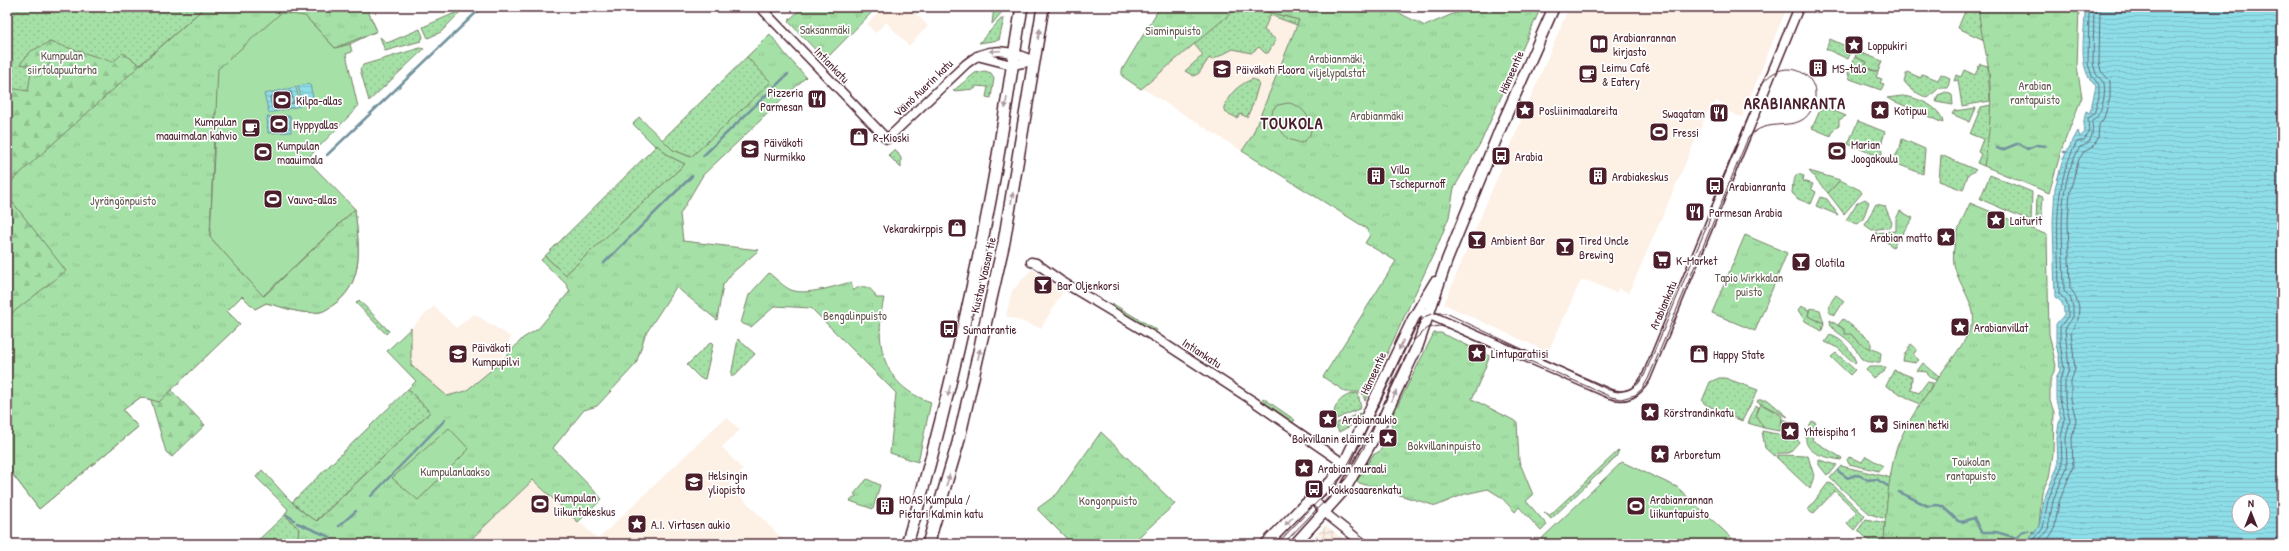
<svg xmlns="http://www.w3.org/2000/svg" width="2289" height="551" font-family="'Patrick Hand',sans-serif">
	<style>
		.built { fill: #fdf0e5 }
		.industrial { fill: url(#industrial-grid) }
		.grass { fill: url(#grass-dots); stroke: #788069 }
		.forest { fill: url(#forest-firs); stroke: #788069 }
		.park { fill: url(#park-tufts); stroke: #788069 }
		.pitch { fill: #a5e1a7; stroke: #788069 }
		.water { fill: url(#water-rules); stroke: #72929d; fill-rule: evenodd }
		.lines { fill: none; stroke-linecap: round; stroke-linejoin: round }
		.shore { stroke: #656b77; stroke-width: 1 }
		.stream { stroke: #72929d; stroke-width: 2.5 }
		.tertiary-casing { stroke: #4a1f2b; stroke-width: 11 }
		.secondary-casing { stroke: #4a1f2b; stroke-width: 13 }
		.primary-casing { stroke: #4a1f2b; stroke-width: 14 }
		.tertiary { stroke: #fff; stroke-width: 8 }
		.secondary { stroke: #fff; stroke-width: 10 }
		.primary { stroke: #fff; stroke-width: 11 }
		.tram { stroke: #4a1f2b; stroke-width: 1 }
		.oneway { fill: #ae9aa0 }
		.labels { text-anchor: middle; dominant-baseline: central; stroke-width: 3.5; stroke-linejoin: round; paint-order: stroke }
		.park-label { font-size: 12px; fill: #655950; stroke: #fff }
		.poi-label { font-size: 12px; fill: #4a1f2b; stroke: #fff; text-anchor: start }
		.street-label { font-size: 12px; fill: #4a1f2b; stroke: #fff }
		.district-label { font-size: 16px; font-weight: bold; letter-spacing: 1px; fill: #4a1f2b; stroke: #fff }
	</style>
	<defs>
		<pattern id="industrial-grid" width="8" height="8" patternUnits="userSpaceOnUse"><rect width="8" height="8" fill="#fdf0e5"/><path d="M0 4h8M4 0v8" fill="none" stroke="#dacdc5"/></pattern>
		<pattern id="grass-dots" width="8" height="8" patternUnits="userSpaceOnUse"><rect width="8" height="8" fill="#a5e1a7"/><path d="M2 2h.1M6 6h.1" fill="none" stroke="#90c190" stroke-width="1.8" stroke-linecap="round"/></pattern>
		<pattern id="forest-firs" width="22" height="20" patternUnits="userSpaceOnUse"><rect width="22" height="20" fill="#a5e1a7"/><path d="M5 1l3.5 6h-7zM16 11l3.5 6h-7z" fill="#90c190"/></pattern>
		<pattern id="park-tufts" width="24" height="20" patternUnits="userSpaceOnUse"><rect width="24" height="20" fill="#a5e1a7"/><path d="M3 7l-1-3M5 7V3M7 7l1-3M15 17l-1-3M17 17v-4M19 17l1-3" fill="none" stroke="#90c190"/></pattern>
		<pattern id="water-rules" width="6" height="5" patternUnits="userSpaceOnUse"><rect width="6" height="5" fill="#8ddee9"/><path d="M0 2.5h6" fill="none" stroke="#7bbec8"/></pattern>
	</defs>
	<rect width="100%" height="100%" fill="#fff"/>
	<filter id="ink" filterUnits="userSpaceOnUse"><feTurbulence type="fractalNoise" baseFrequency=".025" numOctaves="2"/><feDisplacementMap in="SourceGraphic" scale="8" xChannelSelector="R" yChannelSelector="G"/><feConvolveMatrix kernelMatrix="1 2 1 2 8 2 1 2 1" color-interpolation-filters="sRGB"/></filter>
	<g filter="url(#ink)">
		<g class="built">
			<path d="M884 7H909L928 26 909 46 886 22 875 33 867 24Z"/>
			<path d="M1238 7H1248L1299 20 1252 136 1242 151 1142 88Z"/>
			<path d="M1569 7H1787L1742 117 1727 111 1728 107 1716 101 1714 105 1711 104 1629 293 1618 288 1616 293 1589 281 1581 280 1548 352 1444 304Z"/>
			<path d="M1032 269 1063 291 1041 328 1006 316 1012 291Z"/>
			<path d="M434 306 456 328 474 314 511 337 500 363 466 391 447 396 411 365V328Z"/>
			<path d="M726 417 740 430 722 447 743 470 729 484 787 544H472L470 541 533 480 598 539Z"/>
		</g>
		<path class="industrial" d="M1326 525 1334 532 1349 544H1307Z"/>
		<g class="grass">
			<path d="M7 7H205L7 185Z"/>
			<path d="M1217 7H1248L1299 20 1297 25 1270 15 1264 30 1276 40 1268 53H1265L1259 47 1251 53 1233 49 1212 60 1209 58 1199 73 1194 76 1185 71 1203 55 1194 44 1187 50Z"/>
			<path d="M1961 7H1979L1984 40 1958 28 1966 9Z"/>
			<path d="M462 10 441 32 428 38 423 27Z"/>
			<path d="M1001 19H1004L999 40 979 43Z"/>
			<path d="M420 29 423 37 421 41 385 51 380 37 387 43Z"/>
			<path d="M1830 39 1852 49 1848 59 1826 49Z"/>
			<path d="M759 45 791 62 748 108 691 157 673 150 662 140Z"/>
			<path d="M420 48 424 49 369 101 360 69 363 65Z"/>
			<path d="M1855 57 1867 62 1864 68 1878 72 1876 77 1882 79 1880 83 1884 84 1881 90 1850 79 1848 73Z"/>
			<path d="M1980 64 1988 66 1990 101 1962 106 1958 80 1954 81 1956 75 1961 77 1964 70 1975 75Z"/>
			<path d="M985 71 991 73 994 78 991 98 986 97 988 87 976 86 975 89 953 91 975 73Z"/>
			<path d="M1907 72 1921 78 1922 74 1938 80 1941 74 1950 78 1948 88H1939L1928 98C1918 94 1910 90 1904 81Z"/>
			<path d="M1253 79 1259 83 1253 104 1247 117 1240 114 1237 118 1225 112C1223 97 1241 83 1253 79Z"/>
			<path d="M1946 92 1952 95 1953 105 1936 102 1938 95Z"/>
			<path d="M1902 96C1916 97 1941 106 1943 123L1887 98Z"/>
			<path d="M1991 105 1989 141 1984 166 1977 163 1981 154 1978 152 1983 139 1970 134 1981 107Z"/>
			<path d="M1822 106 1846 116 1839 120V126L1834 129 1831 136 1812 128Z"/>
			<path d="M1976 108 1970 122 1952 114 1954 111Z"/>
			<path d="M1858 121 1885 132 1881 145 1882 153 1880 157 1848 144Z"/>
			<path d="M1902 139 1925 149 1923 174 1892 162 1900 148Z"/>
			<path d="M657 145 669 156 685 164 565 275 545 256Z"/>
			<path d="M895 149 901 158V168L888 155Z"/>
			<path d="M1941 155 1976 170 1968 175 1963 190 1939 181Z"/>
			<path d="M1797 174 1804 176 1803 181 1813 184 1811 189 1816 192 1811 204 1798 199 1792 193 1793 182Z"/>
			<path d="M1990 175 2032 192 2031 221 1980 199Z"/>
			<path d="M1840 180 1860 190 1862 193 1844 214 1828 193Z"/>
			<path d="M2037 195 2043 197 2041 224H2036Z"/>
			<path d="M1820 197 1827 199 1838 215 1816 206Z"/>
			<path d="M1865 199 1869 202 1863 219 1858 224 1846 220 1857 203Z"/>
			<path d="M1876 204 1885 206 1892 223 1890 227 1872 230 1865 225Z"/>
			<path d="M1836 295 1844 301 1835 315 1829 313C1829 305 1831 301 1836 295Z"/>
			<path d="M359 300 389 331 386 334 356 303Z"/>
			<path d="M1113 304 1157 330 1155 333 1111 307Z"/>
			<path d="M1801 306 1809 310 1808 316 1824 323 1822 331 1805 321 1798 310Z"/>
			<path d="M1830 320 1851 334 1858 342 1881 353 1880 362C1856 363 1863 357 1851 343 1845 336 1836 333 1831 326Z"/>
			<path d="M1830 335C1843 339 1851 350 1856 362L1855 364 1838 348 1825 342Z"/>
			<path d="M738 339 755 354 734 376H731Z"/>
			<path d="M711 342 713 344 705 379 700 378 687 365Z"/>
			<path d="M1911 344 1917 349 1913 355 1919 360 1916 363 1903 361 1904 355Z"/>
			<path d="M1836 353 1855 370 1850 375 1831 357Z"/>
			<path d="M1923 363 1939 376 1936 380 1929 377 1927 372 1917 371Z"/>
			<path d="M1869 367H1886L1884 372 1873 378 1866 370Z"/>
			<path d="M1894 370 1912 377 1911 390 1919 393 1927 382 1933 383 1921 405 1886 386Z"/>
			<path d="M1719 378H1725L1758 390 1742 421 1706 405 1702 401 1710 382Z"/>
			<path d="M408 389 430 412 316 521 308 516 292 502Z"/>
			<path d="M1358 393 1361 408 1334 420C1332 404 1343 394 1358 393Z"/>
			<path d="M1263 398 1295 420 1292 423 1262 402Z"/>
			<path d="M1758 400H1768L1788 417 1757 402Z"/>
			<path d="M1755 406 1759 407 1757 412 1764 428 1748 423Z"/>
			<path d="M1360 413 1356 423 1339 432 1335 424Z"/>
			<path d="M1782 419 1794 423 1795 428 1779 431 1781 429Z"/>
			<path d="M1812 421 1816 423 1809 435 1813 437 1812 440 1842 458 1841 460C1816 456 1795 449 1812 421Z"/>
			<path d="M1762 431 1782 435 1794 434 1799 442 1789 453H1779L1774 456 1765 448Z"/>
			<path d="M1619 450 1616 457 1551 519 1544 512 1550 515Z"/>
			<path d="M1779 455 1808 456 1814 476 1810 489 1776 457Z"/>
			<path d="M1866 456 1883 466 1879 471 1849 464 1847 460 1849 457 1862 462Z"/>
			<path d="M1819 460 1837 465 1830 474 1827 475 1819 465Z"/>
			<path d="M1841 466 1892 478 1886 519 1870 514 1830 478Z"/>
			<path d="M1828 483 1832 484 1865 516 1854 530 1847 523 1857 512 1835 491 1813 514 1808 510Z"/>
			<path d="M285 515 299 529 297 544H254Z"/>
			<path d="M1866 519 1885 523 1884 544H1872L1858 530Z"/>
		</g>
		<g class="forest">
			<path d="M205 7H366L377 31 350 44 216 90 210 238 264 296 355 209C358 241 366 280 336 303 331 306 326 311 320 312 299 315 285 307 266 303L255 309 242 296 227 311 240 324 173 387 172 391 205 425 172 457 166 452 151 400 141 397 123 410 138 427 39 509 7 467 9 88 28 91 32 66 20 64 31 51 50 42 113 62 123 53 140 65Z"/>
			<path d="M994 7H1006L992 24Z"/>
		</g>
		<g class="park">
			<path d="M205 7H366L377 31 335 48 305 16 215 113 210 237 264 296 355 209C358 241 366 280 336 303 331 306 326 311 320 312 299 315 285 307 266 303L255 309 242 296 227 311 240 324 159 402 141 397 123 410 138 427 39 509 7 467V317L66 271 7 195V185Z"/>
			<path d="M803 7H877L825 60 788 21Z"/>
			<path d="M1160 7H1238L1141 89 1122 76V70Z"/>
			<path d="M1248 7H1387L1425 26 1469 7H1541L1481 142 1454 188 1449 217 1439 242 1365 401 1362 392H1346L1323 377 1396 261 1365 243 1370 235 1366 228 1242 151 1252 136 1299 20Z"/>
			<path d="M1979 7H2079L2077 67 2082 97 2062 148 2049 193 1984 166C1990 132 1993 99 1988 65 1985 45 1979 27 1979 7Z"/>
			<path d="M770 34 786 55 806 77 703 175 680 214 683 241 759 250 732 273 723 285 717 320 676 287 645 335 636 364 597 406 584 410 553 448 602 499 578 522 533 480 466 544H297L299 529 285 515 288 509 256 477 262 470C279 487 295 510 317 521L430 412 408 389 416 381 387 351 411 328V365L447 396 466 391 500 363 523 338 538 329 570 291 566 284 541 260 545 256 565 275 685 164 669 156 657 145 656 147 633 124 639 117 673 150 691 157 771 82 747 57Z"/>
			<path d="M1857 51 1882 61 1878 72 1868 68 1867 70 1864 69 1867 62 1855 57Z"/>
			<path d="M1809 171 1840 180 1828 193Z"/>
			<path d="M1970 203 2047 235 2049 334 2056 366 2050 382V401L2054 412 2053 454 2049 477 2042 492 2039 526 2025 544H1884C1885 518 1889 465 1899 442 1907 423 1921 402 1933 385 1947 363 1965 347 1973 321 1977 307 1956 280 1954 264 1951 242 1961 223 1970 203Z"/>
			<path d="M1900 211 1913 218 1893 247 1875 233 1896 231V219Z"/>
			<path d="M1745 235 1787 253 1755 331 1712 313Z"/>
			<path d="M769 273C775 278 784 287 791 290 806 296 836 286 851 282L853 291C862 283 873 287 876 298H884C874 344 882 386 931 402L918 462 890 453 896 393 811 308 775 306 751 327 741 323 749 295Z"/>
			<path d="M1810 308 1820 310 1824 323 1808 316Z"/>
			<path d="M1843 319 1871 341V349L1858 342 1851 334H1845L1844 329 1838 325Z"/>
			<path d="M1434 333H1441L1490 356 1472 399 1517 422 1519 461 1533 495 1526 501 1547 525 1541 531 1519 507 1515 512 1501 497 1488 489 1465 494 1436 506 1356 482 1373 455 1380 451 1392 428 1390 420Z"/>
			<path d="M1761 404 1782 416 1781 429 1779 431 1764 428 1756 416Z"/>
			<path d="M1101 432 1175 504 1131 544H1072L1038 510V508L1057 494Z"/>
			<path d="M867 479 880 485 873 509 850 501 856 496 854 494Z"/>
		</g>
		<g class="pitch">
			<path d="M281 13 305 16 335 48 350 44 352 52 346 54 358 107 354 108 355 110 309 157 310 163 355 209 263 296 210 237 218 69Z"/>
			<path d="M1288 103C1307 105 1322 133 1301 143L1288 139 1271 119 1273 109 1278 105Z"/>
			<path d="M1833 144 1845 149 1841 157 1830 152Z"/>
			<path d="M449 428 469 449 418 500 392 478Z"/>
			<path d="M1622 462 1677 487 1738 544H1536Z"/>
		</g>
		<g class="water">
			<path d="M2085 7H2282V544H2027L2028 540 2039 526 2044 499 2058 466 2057 437 2059 423 2061 419 2056 400V379L2060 370 2059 357 2056 344V324L2064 315C2064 305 2063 302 2055 297L2053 222 2055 188 2063 159 2078 131 2080 137 2085 132 2083 125 2086 111 2090 113 2096 86C2075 68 2086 32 2085 7ZM2239 501H2263V525H2239Z"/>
			<path d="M310 84 314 102 303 105 298 86Z"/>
			<path d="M296 87 300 106 269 113 264 94Z"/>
			<path d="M290 116 291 132 268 133 267 117Z"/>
		</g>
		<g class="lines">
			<g class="shore">
				<path d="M291 92 294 103 272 107 270 97Z"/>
				<path d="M273 121H285L286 127 272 128 271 123Z"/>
				<path d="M2031 544 2043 528 2048 500 2062 466 2061 437 2065 419 2060 400V380L2064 369 2060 343V327L2068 316V307L2065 299 2059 294C2059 240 2050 191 2077 142L2084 140 2089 133 2088 118 2094 114 2099 97V85L2092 76 2088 64 2089 7"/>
				<path d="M2036 544 2048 529 2053 501 2067 467 2066 438 2070 420 2065 400V381L2069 369 2065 329 2073 317V307L2070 297 2064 291C2064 243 2054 190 2080 147 2093 143 2093 134 2092 122 2102 115 2106 95 2104 83L2096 74 2093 63 2094 7"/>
				<path d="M2044 544 2054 531 2059 502 2073 467 2072 438 2076 420 2071 399V382L2075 369 2071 332 2078 319 2079 307 2075 295 2070 288 2068 221 2070 191 2079 159 2084 152 2093 147 2098 138 2099 125 2104 118 2110 98V81L2101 71 2099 62 2100 7"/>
			</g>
			<g class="stream">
				<path d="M1997 148 2002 150 2019 143 2027 149 2037 145 2045 146"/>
				<path d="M2064 152H2066"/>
				<path d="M327 155 482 7"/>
				<path d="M703 156 788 74"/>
				<path d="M604 263 692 176"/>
				<path d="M1838 471 1848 478 1855 475 1861 476 1868 480 1876 479 1888 486"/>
				<path d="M1899 492 1928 506 1937 505 1942 506 1958 521 1962 522 1974 518 1981 532H1996L2017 538 2023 531H2028"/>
				<path d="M371 496 445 420"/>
				<path d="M287 515 294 520"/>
				<path d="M297 523 330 537"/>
				<path d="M339 526 356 511"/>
				<path d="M2032 532H2034"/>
			</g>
			<defs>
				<g id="tertiary">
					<path d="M760 7 887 139 966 64C988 45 1010 50 1034 61"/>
					<path d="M977 56 1012 65 1034 61"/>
					<path d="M1031 262 1036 263 1061 281 1156 338 1253 401 1356 472"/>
					<path d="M1423 312 1610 394C1627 399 1637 393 1646 378L1799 7"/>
					<path d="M1313 499 1330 517 1364 544"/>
				</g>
				<g id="secondary">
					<path d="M1266 544 1300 509 1331 482 1344 464 1413 319 1435 282"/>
					<path d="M1295 544 1345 489 1377 432 1418 345 1447 260 1501 127 1554 7"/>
				</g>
				<g id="primary">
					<path d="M907 544C939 436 965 326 987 216 1001 147 1010 76 1022 7"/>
					<path d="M928 544 958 443 1004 242 1043 7"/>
				</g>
			</defs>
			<use href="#tertiary" class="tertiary-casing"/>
			<use href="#secondary" class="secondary-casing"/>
			<use href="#primary" class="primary-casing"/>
			<use href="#tertiary" class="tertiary"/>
			<use href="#secondary" class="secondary"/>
			<use href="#primary" class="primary"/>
			<path class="tram" d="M1277 544 1342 476 1364 434 1414 328 1426 316 1435 313H1446L1609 390 1618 392 1630 389 1638 384 1644 376 1709 221 1714 198 1762 84C1786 51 1830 78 1810 112 1797 134 1766 115 1748 138L1648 379 1642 389 1635 395 1621 399 1611 397 1532 362 1489 347 1450 329 1440 326 1428 328 1414 340 1393 381 1370 437 1346 479 1283 544"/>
		</g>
		<defs><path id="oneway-solid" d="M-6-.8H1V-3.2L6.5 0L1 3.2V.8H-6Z"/></defs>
		<g class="oneway">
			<use href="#oneway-solid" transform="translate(1039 34) rotate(-81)"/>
			<use href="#oneway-solid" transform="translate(995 51) rotate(177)"/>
			<use href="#oneway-solid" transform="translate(1006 103) rotate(99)"/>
			<use href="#oneway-solid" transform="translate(1012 198) rotate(-80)"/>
			<use href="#oneway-solid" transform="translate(1401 345) rotate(115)"/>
			<use href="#oneway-solid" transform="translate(979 354) rotate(-78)"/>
			<use href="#oneway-solid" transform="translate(949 391) rotate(103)"/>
			<use href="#oneway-solid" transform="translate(1394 396) rotate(-65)"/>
			<use href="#oneway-solid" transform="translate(948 480) rotate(-73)"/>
			<use href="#oneway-solid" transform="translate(1289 521) rotate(135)"/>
		</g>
	</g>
	<defs>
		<symbol id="library-square" viewBox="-11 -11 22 22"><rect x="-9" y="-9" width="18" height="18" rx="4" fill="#4a1f2b" stroke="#fff"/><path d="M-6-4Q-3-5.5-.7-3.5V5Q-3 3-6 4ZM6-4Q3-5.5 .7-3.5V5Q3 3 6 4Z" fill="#fff"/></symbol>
		<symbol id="sight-square" viewBox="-11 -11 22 22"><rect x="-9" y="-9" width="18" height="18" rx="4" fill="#4a1f2b" stroke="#fff"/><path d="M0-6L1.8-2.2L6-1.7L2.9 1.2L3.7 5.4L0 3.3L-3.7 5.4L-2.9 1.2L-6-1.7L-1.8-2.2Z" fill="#fff"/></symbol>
		<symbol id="building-square" viewBox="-11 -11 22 22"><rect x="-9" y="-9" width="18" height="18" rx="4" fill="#4a1f2b" stroke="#fff"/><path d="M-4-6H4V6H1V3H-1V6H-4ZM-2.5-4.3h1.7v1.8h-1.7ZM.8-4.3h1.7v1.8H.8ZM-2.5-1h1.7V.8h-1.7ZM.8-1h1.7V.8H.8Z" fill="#fff"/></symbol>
		<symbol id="school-square" viewBox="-11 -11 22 22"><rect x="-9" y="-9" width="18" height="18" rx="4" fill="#4a1f2b" stroke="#fff"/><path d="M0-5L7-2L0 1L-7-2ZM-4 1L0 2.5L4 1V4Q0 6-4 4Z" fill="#fff"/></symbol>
		<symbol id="cafe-square" viewBox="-11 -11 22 22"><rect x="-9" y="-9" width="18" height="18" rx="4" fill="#4a1f2b" stroke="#fff"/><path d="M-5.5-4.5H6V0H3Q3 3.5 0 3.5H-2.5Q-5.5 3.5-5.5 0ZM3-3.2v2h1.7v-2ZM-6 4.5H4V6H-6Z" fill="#fff"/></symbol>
		<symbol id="restaurant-square" viewBox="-11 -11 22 22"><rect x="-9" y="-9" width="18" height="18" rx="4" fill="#4a1f2b" stroke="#fff"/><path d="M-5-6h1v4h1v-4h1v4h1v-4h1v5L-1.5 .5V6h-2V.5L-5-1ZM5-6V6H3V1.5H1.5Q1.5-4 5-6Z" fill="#fff"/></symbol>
		<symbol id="stadium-square" viewBox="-11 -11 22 22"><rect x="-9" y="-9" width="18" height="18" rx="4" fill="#4a1f2b" stroke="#fff"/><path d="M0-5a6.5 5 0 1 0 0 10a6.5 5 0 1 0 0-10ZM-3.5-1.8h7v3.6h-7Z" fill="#fff"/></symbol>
		<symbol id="shop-square" viewBox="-11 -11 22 22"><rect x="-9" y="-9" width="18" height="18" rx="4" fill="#4a1f2b" stroke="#fff"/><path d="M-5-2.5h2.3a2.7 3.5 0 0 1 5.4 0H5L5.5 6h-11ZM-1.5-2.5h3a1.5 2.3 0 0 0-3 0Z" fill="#fff"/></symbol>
		<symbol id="bus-square" viewBox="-11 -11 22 22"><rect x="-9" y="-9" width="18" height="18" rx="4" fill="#4a1f2b" stroke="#fff"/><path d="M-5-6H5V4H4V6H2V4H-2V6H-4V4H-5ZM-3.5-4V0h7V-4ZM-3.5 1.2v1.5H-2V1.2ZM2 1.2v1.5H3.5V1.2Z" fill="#fff"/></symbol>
		<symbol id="bar-square" viewBox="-11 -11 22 22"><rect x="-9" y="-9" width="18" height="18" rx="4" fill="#4a1f2b" stroke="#fff"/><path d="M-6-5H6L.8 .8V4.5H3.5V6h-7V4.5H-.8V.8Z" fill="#fff"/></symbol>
		<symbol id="supermarket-square" viewBox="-11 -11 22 22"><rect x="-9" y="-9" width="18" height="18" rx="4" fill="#4a1f2b" stroke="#fff"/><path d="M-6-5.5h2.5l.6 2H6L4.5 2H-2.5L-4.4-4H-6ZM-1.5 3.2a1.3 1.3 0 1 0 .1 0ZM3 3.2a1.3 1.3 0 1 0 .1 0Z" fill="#fff"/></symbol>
		<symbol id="university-square" viewBox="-11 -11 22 22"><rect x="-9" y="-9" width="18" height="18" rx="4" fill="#4a1f2b" stroke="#fff"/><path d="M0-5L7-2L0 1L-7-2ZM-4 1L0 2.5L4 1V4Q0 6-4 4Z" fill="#fff"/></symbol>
	</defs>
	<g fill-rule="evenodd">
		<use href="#library-square" x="1588" y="33" width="22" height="22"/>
		<use href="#sight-square" x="1843" y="34" width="22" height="22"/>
		<use href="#building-square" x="1807" y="57" width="22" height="22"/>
		<use href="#school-square" x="1211" y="58" width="22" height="22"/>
		<use href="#cafe-square" x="1577" y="63" width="22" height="22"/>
		<use href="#restaurant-square" x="806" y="88" width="22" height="22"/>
		<use href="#stadium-square" x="271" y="89" width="22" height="22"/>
		<use href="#sight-square" x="1514" y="99" width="22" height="22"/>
		<use href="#sight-square" x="1869" y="99" width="22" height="22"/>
		<use href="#restaurant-square" x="1708" y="102" width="22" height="22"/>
		<use href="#stadium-square" x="268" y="113" width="22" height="22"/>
		<use href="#cafe-square" x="240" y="117" width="22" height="22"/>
		<use href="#stadium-square" x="1648" y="121" width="22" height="22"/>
		<use href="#shop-square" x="848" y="126" width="22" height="22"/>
		<use href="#school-square" x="739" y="138" width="22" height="22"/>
		<use href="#stadium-square" x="1826" y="140" width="22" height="22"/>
		<use href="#stadium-square" x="252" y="141" width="22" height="22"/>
		<use href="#bus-square" x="1490" y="145" width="22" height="22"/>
		<use href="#building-square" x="1365" y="165" width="22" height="22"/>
		<use href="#building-square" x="1587" y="165" width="22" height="22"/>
		<use href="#bus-square" x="1704" y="175" width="22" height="22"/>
		<use href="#stadium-square" x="262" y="188" width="22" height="22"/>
		<use href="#restaurant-square" x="1684" y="201" width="22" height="22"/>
		<use href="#sight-square" x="1985" y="209" width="22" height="22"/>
		<use href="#shop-square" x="946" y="217" width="22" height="22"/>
		<use href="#sight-square" x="1935" y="226" width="22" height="22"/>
		<use href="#bar-square" x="1466" y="229" width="22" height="22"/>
		<use href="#bar-square" x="1554" y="236" width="22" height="22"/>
		<use href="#supermarket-square" x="1651" y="249" width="22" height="22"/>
		<use href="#bar-square" x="1790" y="251" width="22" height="22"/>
		<use href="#bar-square" x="1032" y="274" width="22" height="22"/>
		<use href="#sight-square" x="1949" y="316" width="22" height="22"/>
		<use href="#bus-square" x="938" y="318" width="22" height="22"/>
		<use href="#sight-square" x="1466" y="342" width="22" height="22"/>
		<use href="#school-square" x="447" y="343" width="22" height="22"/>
		<use href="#shop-square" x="1688" y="343" width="22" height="22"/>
		<use href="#sight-square" x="1639" y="401" width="22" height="22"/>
		<use href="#sight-square" x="1317" y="408" width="22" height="22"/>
		<use href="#sight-square" x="1868" y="413" width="22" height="22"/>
		<use href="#sight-square" x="1779" y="420" width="22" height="22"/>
		<use href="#sight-square" x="1377" y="427" width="22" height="22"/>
		<use href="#sight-square" x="1649" y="443" width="22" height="22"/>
		<use href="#sight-square" x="1293" y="457" width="22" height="22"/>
		<use href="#university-square" x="683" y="471" width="22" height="22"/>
		<use href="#bus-square" x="1303" y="478" width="22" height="22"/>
		<use href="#stadium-square" x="529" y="493" width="22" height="22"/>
		<use href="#building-square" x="874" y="495" width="22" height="22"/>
		<use href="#stadium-square" x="1625" y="495" width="22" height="22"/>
		<use href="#sight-square" x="626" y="513" width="22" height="22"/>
	</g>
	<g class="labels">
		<g class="park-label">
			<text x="825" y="29">Saksanmäki</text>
			<text x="1173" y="30">Siaminpuisto</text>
			<text x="62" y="55">Kumpulan<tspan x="62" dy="14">siirtolapuutarha</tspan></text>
			<text x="1337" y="58">Arabianmäki,<tspan x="1337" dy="14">viljelypalstat</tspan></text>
			<text x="2035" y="85">Arabian<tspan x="2035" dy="14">rantapuisto</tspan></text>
			<text x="1377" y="115">Arabianmäki</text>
			<text x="123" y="200">Jyrängönpuisto</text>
			<text x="1749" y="277">Tapio Wirkkalan<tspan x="1749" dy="14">puisto</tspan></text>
			<text x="855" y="315">Bengalinpuisto</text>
			<text x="1444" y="445">Bokvillaninpuisto</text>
			<text x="1971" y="461">Toukolan<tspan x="1971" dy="14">rantapuisto</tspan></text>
			<text x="455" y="471">Kumpulanlaakso</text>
			<text x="1108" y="500">Kongonpuisto</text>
		</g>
		<g class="poi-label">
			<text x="1613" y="37">Arabianrannan<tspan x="1613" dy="14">kirjasto</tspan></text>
			<text x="1868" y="45">Loppukiri</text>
			<text x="1602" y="67">Leimu Café<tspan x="1602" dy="14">&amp; Eatery</tspan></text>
			<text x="1832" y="68">MS-talo</text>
			<text x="1236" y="69">Päiväkoti Floora</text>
			<text x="803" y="92" text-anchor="end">Pizzeria<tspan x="803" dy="14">Parmesan</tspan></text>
			<text x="296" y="100">Kilpa-allas</text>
			<text x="1539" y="110">Posliinimaalareita</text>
			<text x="1894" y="110">Kotipuu</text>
			<text x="1705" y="113" text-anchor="end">Swagatam</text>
			<text x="237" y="121" text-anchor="end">Kumpulan<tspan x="237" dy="14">maauimalan kahvio</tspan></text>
			<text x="293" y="124">Hyppyallas</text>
			<text x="1673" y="132">Fressi</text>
			<text x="873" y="137">R-Kioski</text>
			<text x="764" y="142">Päiväkoti<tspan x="764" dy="14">Nurmikko</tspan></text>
			<text x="1851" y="144">Marian<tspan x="1851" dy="14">Joogakoulu</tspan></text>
			<text x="277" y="145">Kumpulan<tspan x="277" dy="14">maauimala</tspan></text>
			<text x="1515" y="156">Arabia</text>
			<text x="1390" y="169">Villa<tspan x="1390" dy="14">Tschepurnoff</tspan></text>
			<text x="1612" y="176">Arabiakeskus</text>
			<text x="1729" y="186">Arabianranta</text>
			<text x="287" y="199">Vauva-allas</text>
			<text x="1709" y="212">Parmesan Arabia</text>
			<text x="2010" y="220">Laiturit</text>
			<text x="943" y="228" text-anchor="end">Vekarakirppis</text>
			<text x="1932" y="237" text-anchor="end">Arabian matto</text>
			<text x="1491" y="240">Ambient Bar</text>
			<text x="1579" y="240">Tired Uncle<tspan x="1579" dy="14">Brewing</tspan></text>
			<text x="1676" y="260">K-Market</text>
			<text x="1815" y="262">Olotila</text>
			<text x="1057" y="285">Bar Oljenkorsi</text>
			<text x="1974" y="327">Arabianvillat</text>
			<text x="963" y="329">Sumatrantie</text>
			<text x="472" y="347">Päiväkoti<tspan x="472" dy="14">Kumpupilvi</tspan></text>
			<text x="1491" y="353">Lintuparatiisi</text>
			<text x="1713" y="354">Happy State</text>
			<text x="1664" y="412">Rörstrandinkatu</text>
			<text x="1342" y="419">Arabianaukio</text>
			<text x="1893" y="424">Sininen hetki</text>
			<text x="1804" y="431">Yhteispiha 1</text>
			<text x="1374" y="438" text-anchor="end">Bokvillanin eläimet</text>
			<text x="1674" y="454">Arboretum</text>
			<text x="1318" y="468">Arabian muraali</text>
			<text x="708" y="475">Helsingin<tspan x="708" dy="14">yliopisto</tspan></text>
			<text x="1328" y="489">Kokkosaarenkatu</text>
			<text x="554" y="497">Kumpulan<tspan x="554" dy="14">liikuntakeskus</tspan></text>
			<text x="899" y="499">HOAS Kumpula /<tspan x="899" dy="14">Pietari Kalmin katu</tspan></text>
			<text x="1650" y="499">Arabianrannan<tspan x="1650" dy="14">liikuntapuisto</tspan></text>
			<text x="651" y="524">A.I. Virtasen aukio</text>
		</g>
		<g class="street-label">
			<text transform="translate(832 65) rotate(46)">Intiankatu</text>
			<text transform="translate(1511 72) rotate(-66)">Hämeentie</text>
			<text transform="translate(923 88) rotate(-44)">Väinö Auerin katu</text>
			<text transform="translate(983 275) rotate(-77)">Kustaa Vaasan tie</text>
			<text transform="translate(1663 305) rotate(-67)">Arabiankatu</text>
			<text transform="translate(1202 353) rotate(33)">Intiankatu</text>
			<text transform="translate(1373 373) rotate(-65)">Hämeentie</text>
		</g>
		<g class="district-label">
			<text x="1795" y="103">ARABIANRANTA</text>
			<text x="1292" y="123">TOUKOLA</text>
		</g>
	</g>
	<rect width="2289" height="551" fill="none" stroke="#fff" stroke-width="24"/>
	<rect x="12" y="12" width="2265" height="527" fill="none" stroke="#4a1f2b" stroke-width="1.5" filter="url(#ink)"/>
	<g transform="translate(2251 513)"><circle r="19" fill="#ffffff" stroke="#b7a5aa"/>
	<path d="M0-3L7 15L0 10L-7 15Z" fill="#4a1f2b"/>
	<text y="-6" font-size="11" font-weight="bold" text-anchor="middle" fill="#4a1f2b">N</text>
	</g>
</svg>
